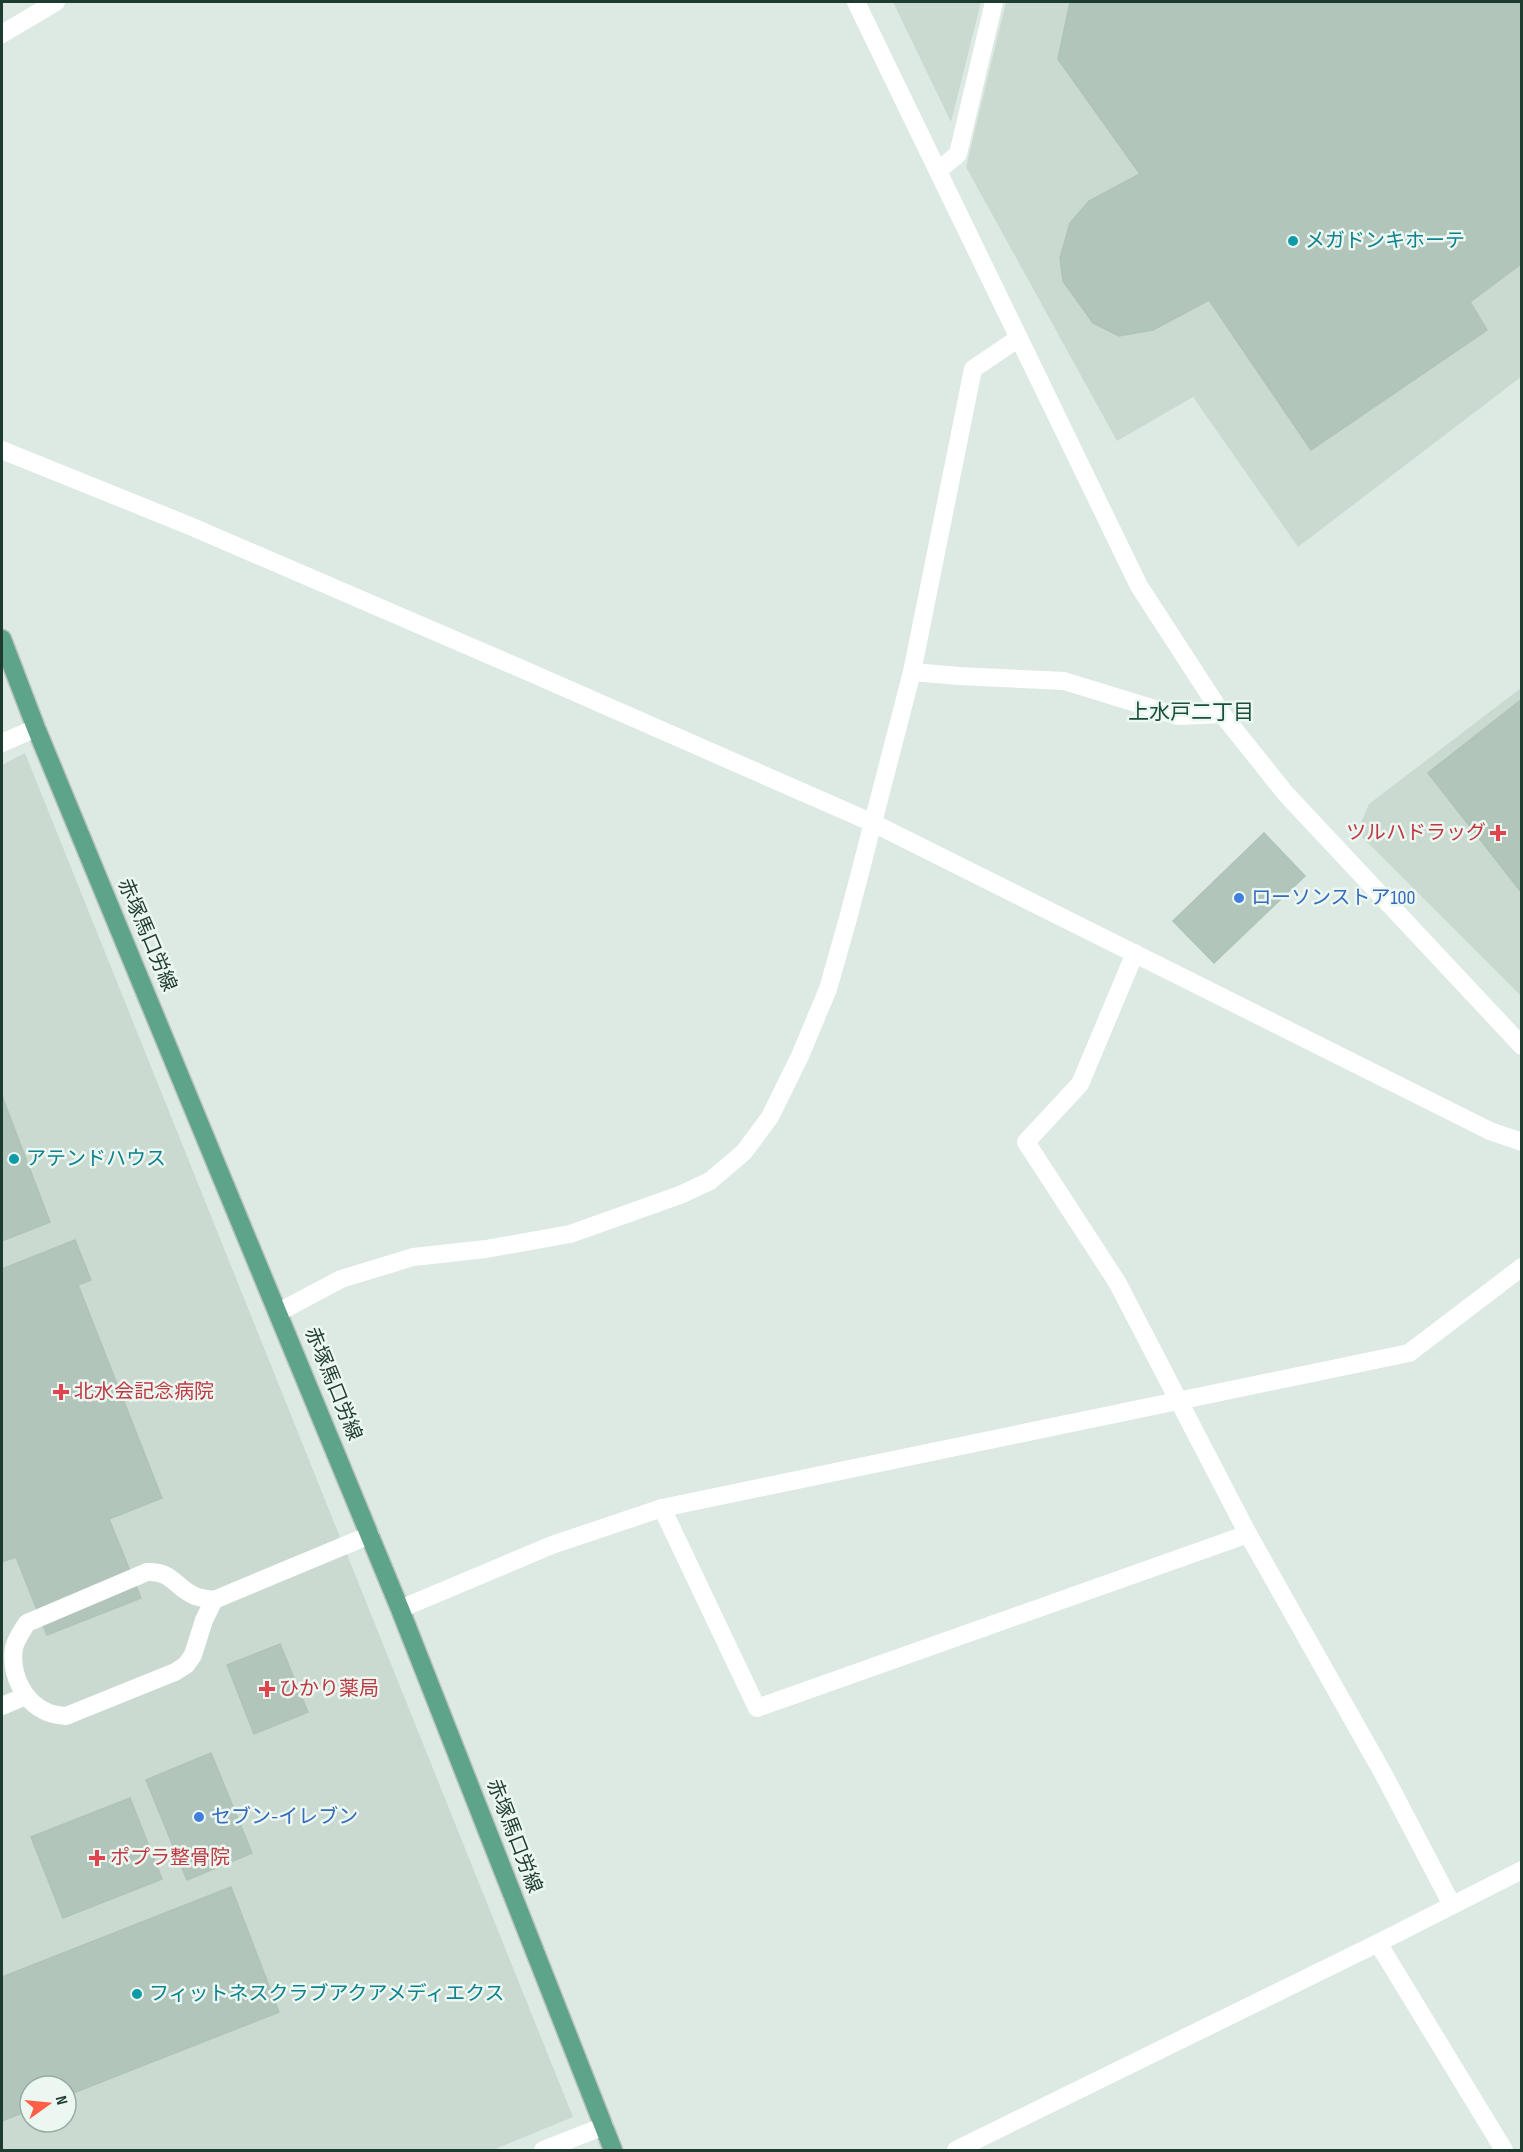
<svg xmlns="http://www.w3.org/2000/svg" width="1523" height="2152" font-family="'Sofia Sans Condensed','Noto Sans JP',sans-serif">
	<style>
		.built { fill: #cbdad1; fill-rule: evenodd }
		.building { fill: #b2c5bb; stroke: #afc4b9; stroke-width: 1.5 }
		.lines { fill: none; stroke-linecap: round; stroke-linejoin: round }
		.major-casing { stroke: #bbc4c1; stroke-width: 21 }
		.minor { stroke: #fff; stroke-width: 18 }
		.major { stroke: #5da48a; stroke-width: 18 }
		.culture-dot { fill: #0f9aa8; stroke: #edf7f1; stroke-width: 2 }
		.health-dot { fill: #e0444e; stroke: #edf7f1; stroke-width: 2 }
		.shop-dot { fill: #3f7fe0; stroke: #edf7f1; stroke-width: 2 }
		.labels { text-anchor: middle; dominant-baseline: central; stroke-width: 5; stroke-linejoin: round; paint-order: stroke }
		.culture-label { font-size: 20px; fill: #0d838f; stroke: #edf7f1; text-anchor: start }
		.health-label { font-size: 20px; fill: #be3a42; stroke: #edf7f1; text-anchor: start }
		.shop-label { font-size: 20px; fill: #366cbe; stroke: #edf7f1; text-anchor: start }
		.street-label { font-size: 20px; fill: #1d3b2f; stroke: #edf7f1 }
		.neighbourhood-label { font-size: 21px; fill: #184e3b; stroke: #edf7f1 }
	</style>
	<rect width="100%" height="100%" fill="#ddeae3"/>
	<g class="built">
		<path d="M893 2H981L951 122Z"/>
		<path d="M1006 2H1521V377L1298 547 1193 397 1117 441 966 167Z"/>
		<path d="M1521 688V996L1357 832 1369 804Z"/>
		<path d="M25 753 573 2117 493 2150H2V765ZM30 2086H66V2122H30Z"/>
	</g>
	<g class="building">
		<path d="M1070 2H1522V263L1470 302 1487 330 1311 450 1209 300 1153 330 1119 336 1093 323 1063 281 1060 258 1070 223 1089 201 1140 174 1058 59Z"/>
		<path d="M1522 699V893L1428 773Z"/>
		<path d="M1264 833 1305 876 1214 963 1173 921Z"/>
		<path d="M2 1096 50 1222 2 1241Z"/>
		<path d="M75 1240 91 1280 78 1285 162 1498 109 1519 141 1598 47 1635 16 1557 2 1562V1269Z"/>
		<path d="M280 1644 308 1712 254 1734 227 1665Z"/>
		<path d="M211 1753 252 1853 187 1880 146 1780Z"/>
		<path d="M130 1798 162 1879 63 1918 31 1837Z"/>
		<path d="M231 1887 279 2012 66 2096V2086H30V2110L2 2121V1977Z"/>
	</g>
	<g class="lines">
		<defs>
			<path id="major" d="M2 639 36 728 400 1609 613 2150"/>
		</defs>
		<use href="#major" class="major-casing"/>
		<g class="minor">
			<path d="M856 2 1139 586 1222 714 1286 794 1522 1046"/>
			<path d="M2 34 56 2"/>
			<path d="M939 170 958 154 994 2"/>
			<path d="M2 450 190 526 522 669 873 823 1490 1131 1522 1142"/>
			<path d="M912 672 959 676 1064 681 1178 716 1222 714"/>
			<path d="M2 743 36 728"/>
			<path d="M1135 953 1080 1084 1026 1142 1117 1282 1248 1534 1384 1775 1452 1905"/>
			<path d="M279 1312 341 1279 413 1257 486 1249 570 1234 680 1195 710 1181 744 1152 770 1117 800 1056 828 989 849 915 912 672 973 369 1019 338"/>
			<path d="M662 1508 757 1708 1248 1534"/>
			<path d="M214 1600 204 1620 193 1655 186 1665 175 1672 66 1716C60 1715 53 1715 47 1712 23 1702 10 1673 14 1648 16 1639 22 1631 27 1623L147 1572C173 1571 174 1587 195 1596 200 1598 208 1599 214 1600L370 1535"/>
			<path d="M400 1609 552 1545 662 1508 1409 1353 1522 1267"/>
			<path d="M2 1706 26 1696"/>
			<path d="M1378 1943 1504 2150"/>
			<path d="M543 2150 604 2126"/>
			<path d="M956 2150 1378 1943 1522 1870"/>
		</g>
		<use href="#major" class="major"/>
	</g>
	<g class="culture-dot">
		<circle cx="1293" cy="241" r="6"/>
		<circle cx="14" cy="1159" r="6"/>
		<circle cx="137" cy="1994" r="6"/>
	</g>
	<g class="health-dot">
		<path d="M1495 824h6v6h6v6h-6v6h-6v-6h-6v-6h6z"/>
		<path d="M58 1383h6v6h6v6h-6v6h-6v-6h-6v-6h6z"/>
		<path d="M264 1680h6v6h6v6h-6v6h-6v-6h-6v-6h6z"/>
		<path d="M94 1849h6v6h6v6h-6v6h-6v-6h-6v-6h6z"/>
	</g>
	<g class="shop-dot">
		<circle cx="1239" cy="898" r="6"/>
		<circle cx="199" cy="1817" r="6"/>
	</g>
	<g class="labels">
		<g class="culture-label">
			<text x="1305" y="241">メガドンキホーテ</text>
			<text x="26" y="1159">アテンドハウス</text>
			<text x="149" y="1994">フィットネスクラブアクアメディエクス</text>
		</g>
		<g class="health-label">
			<text x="1486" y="833" text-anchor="end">ツルハドラッグ</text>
			<text x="74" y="1392">北水会記念病院</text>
			<text x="279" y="1689">ひかり薬局</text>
			<text x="110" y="1858">ポプラ整骨院</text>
		</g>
		<g class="shop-label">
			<text x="1251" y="898">ローソンストア100</text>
			<text x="211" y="1817">セブン-イレブン</text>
		</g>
		<g class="street-label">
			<text transform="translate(147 935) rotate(67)">赤塚馬口労線</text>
			<text transform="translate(333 1384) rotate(68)">赤塚馬口労線</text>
			<text transform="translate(514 1836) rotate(69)">赤塚馬口労線</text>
		</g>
		<g class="neighbourhood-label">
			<text x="1191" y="712">上水戸二丁目</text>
		</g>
	</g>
	<rect width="1523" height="2152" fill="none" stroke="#1d3b2f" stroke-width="6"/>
	<g transform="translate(48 2104) rotate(75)"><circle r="28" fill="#edf7f1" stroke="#9aaca3" stroke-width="1.5"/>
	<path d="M0-4.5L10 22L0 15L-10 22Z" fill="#fe5f46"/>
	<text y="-9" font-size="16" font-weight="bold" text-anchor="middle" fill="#1d3b2f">N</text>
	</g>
</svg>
